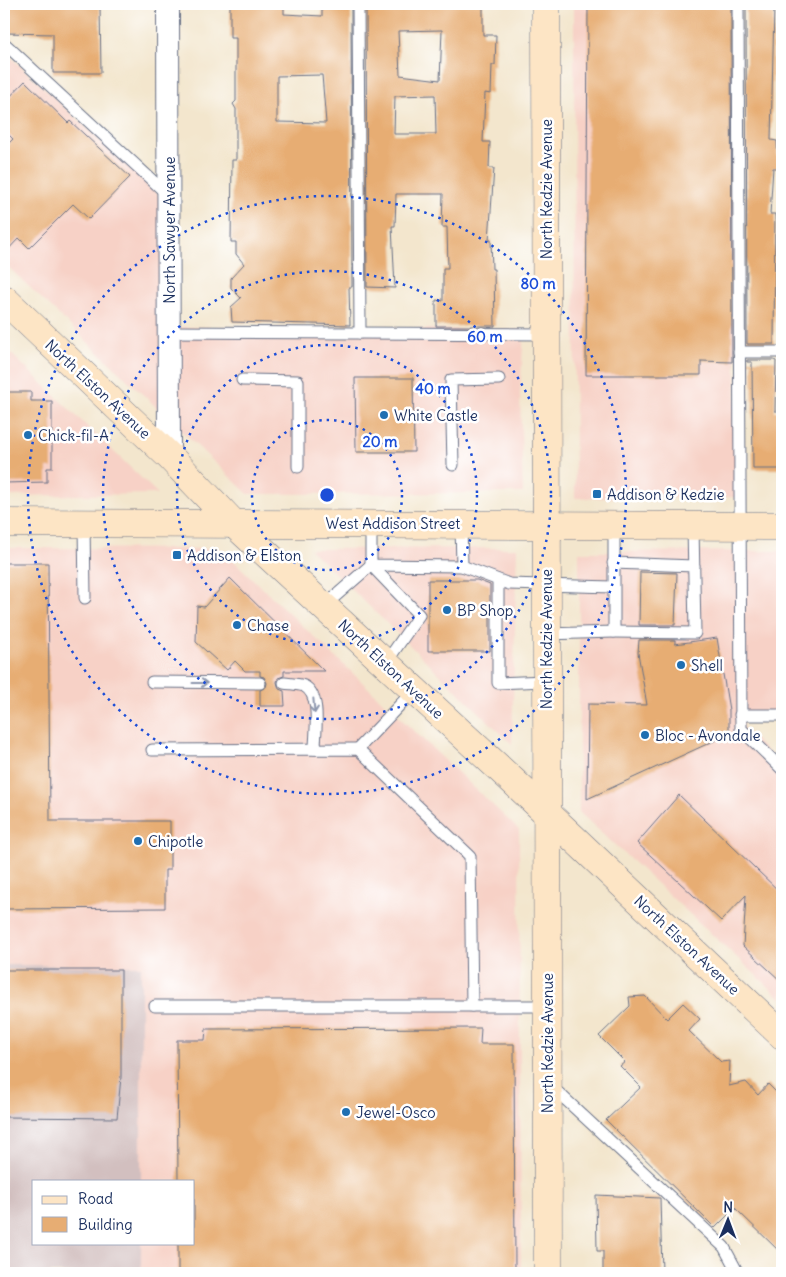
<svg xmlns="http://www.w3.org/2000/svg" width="786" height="1277" font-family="Delius,sans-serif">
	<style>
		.built { fill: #f7d1c6 }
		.industrial { fill: #d2bfbf }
		.building { fill: #e7ad73; fill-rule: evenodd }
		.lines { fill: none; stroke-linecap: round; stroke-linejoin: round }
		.service-casing { stroke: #676f85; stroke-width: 13 }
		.minor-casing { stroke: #676f85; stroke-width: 24 }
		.secondary-casing { stroke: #676f85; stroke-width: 29 }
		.service { stroke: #fff; stroke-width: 11 }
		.minor { stroke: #fff; stroke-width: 22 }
		.secondary { stroke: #fde5c5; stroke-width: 28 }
		.oneway { stroke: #8d97ae }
		.ring { fill: none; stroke: #1d4ed8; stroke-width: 2.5; stroke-dasharray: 2.5 5 }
		.poi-dot { fill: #1f6fb2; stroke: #fff; stroke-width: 2 }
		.labels { text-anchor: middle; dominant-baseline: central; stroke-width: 5; stroke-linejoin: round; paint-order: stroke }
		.street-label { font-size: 15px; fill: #1b2f5e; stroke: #fff }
		.poi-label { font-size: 15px; fill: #1b2f5e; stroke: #fff; text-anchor: start }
		.centre { fill: #1d4ed8; stroke: #fff; stroke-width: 2.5 }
		.ring-label { font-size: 15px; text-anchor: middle; font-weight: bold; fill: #1d4ed8; stroke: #fff; stroke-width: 5; stroke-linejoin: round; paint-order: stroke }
	</style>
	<rect width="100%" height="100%" fill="#fff"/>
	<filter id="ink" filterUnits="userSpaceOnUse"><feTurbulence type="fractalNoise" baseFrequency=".02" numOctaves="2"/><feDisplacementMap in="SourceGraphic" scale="10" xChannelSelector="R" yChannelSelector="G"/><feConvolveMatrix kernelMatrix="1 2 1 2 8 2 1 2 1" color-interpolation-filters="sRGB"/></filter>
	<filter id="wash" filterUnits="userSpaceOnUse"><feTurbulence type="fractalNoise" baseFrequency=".0096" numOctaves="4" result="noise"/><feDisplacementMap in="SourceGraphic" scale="20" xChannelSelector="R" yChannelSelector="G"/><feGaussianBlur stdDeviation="1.12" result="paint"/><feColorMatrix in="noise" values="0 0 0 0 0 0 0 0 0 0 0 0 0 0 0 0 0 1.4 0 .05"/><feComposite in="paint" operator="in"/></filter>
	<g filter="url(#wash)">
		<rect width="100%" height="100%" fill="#f3e6cd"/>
		<g class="built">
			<path d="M574 4H735L736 497 575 498Z"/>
			<path d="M4 51 171 206V327L524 330 520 395 523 493 248 494 4 263Z"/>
			<path d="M4 347 158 494 4 496Z"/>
			<path d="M4 548 221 549 519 830 521 1273H141V1243H194V1181H141V967L4 965Z"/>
			<path d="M517 548 512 744 310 549Z"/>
			<path d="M782 551V712H744L743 728 782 766V999L579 812V552Z"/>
		</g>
		<path class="industrial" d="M4 965 141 966V1181H34V1243H141V1273H4Z"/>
		<g id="blocks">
			<g class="building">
				<path d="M5 4H100L101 73H53V34L5 33Z"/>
				<path d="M230 4H284V14L322 16V4H351L352 287H349L350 325 232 322 231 307 241 298 231 288V278L244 264 236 254V242H231L232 160H236V109L233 104 236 101V38H230ZM322 75 326 123 277 122V76Z"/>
				<path d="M366 4H483V35H496L495 65H492L491 94 485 93 483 142H490L489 168H494L489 240H491L492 269H494L495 326H436V300L443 301V268H448L447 227H442L443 194H396L395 226H392L395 288 367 287ZM442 30 440 80 400 75 398 31ZM435 95 436 134H394L395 96Z"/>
				<path d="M588 5 731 7 732 362 701 361V375H586Z"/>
				<path d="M746 7H774L771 140 777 141 778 168H773L770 214H775L774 344H747Z"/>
				<path d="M25 81 68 123 70 121 130 177 89 219 73 204 29 248 19 238 4 254V148L13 139 4 130V103Z"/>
				<path d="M747 360H774L776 361 775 411H780V469H753L752 362H747Z"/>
				<path d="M355 378H413L414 452H356Z"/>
				<path d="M4 392H31V401H52V468H47V482L4 483Z"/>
				<path d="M4 563H48L50 821H170V870H165V908L4 909Z"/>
				<path d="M640 572 677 573 675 625H639Z"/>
				<path d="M230 578 324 671H284V676L278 678 277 682 279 689 284 691 285 706H260V690L266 687 267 683 264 677 260 676V671H245L235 661 227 670 196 642 197 606 204 607Z"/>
				<path d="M428 580H477L490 585V651H428Z"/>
				<path d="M717 638 729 710V734L587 799 588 704 647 705 638 653 639 640H675V644Z"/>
				<path d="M679 795 782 894V982L743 946 746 895 721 921 637 843Z"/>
				<path d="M4 970H121V1077L117 1118 4 1117Z"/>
				<path d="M645 996 667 1019 683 1003 700 1019 689 1031 721 1062 730 1061 729 1086 746 1082 758 1095 768 1084 782 1098V1254L735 1208 715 1228 606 1120 641 1087 620 1066 625 1062 599 1036 630 1006 629 997Z"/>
				<path d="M481 1028 480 1044H514L515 1273H178V1243H194V1181H178L177 1040H205L206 1029Z"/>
				<path d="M596 1195 660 1198 662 1273H603V1251H597Z"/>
			</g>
		</g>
	</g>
	<g filter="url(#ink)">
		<use href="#blocks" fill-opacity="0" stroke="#676f85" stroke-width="1"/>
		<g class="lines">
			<defs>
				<g id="service">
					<path d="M358 4 360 333"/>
					<path d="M738 4 741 729 782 769"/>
					<path d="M4 43 168 195"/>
					<path d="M169 332 546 334"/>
					<path d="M739 352H782"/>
					<path d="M242 380 298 381V467"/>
					<path d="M453 465 451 380 499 379"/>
					<path d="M84 523 85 598"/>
					<path d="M371 524V565L462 566 509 584 612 587"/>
					<path d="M461 525 462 566"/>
					<path d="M613 563 694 566"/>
					<path d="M498 580V683L546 681"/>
					<path d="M324 606 371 565 419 615 385 664"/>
					<path d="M614 632 695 633 693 526"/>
					<path d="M546 634 614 632V525"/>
					<path d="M152 682 260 683"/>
					<path d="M284 683C290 684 298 684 304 686 322 695 315 732 315 749"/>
					<path d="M740 715H782"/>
					<path d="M358 749 414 690"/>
					<path d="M152 750 358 749 470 856 472 1006"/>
					<path d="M155 1006H547"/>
					<path d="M550 1085 724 1247 738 1273"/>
				</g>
				<path id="minor" d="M168 4 169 456"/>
				<g id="secondary">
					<path d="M546 4 548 1273"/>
					<path d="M4 299 169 456 233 523 514 782 782 1035"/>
					<path d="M4 523 782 526"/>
				</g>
			</defs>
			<use href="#service" class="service-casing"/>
			<use href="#minor" class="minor-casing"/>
			<use href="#secondary" class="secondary-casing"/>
			<use href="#service" class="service"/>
			<use href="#minor" class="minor"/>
			<use href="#secondary" class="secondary"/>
		</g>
		<defs><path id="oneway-shaft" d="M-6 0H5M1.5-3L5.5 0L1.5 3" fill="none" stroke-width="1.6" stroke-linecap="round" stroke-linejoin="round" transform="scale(1.25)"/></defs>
		<g class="oneway">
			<use href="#oneway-shaft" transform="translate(200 683)"/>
			<use href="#oneway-shaft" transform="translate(314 706) rotate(85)"/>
		</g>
	</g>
	<g class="ring">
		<circle cx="327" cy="495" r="75"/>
		<circle cx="327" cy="495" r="150"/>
		<circle cx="327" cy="495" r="224"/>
		<circle cx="327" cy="495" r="299"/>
	</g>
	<g class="poi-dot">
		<circle cx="384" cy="415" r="5"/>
		<circle cx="28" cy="435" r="5"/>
		<rect x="592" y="489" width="10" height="10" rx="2.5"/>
		<rect x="172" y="550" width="10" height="10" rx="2.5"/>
		<circle cx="447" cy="610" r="5"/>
		<circle cx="237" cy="625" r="5"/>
		<circle cx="681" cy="665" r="5"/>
		<circle cx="645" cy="735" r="5"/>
		<circle cx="138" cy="841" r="5"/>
		<circle cx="346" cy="1112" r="5"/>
	</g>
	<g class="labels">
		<g class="street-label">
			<text transform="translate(546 189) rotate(-90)">North Kedzie Avenue</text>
			<text transform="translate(169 230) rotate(-90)">North Sawyer Avenue</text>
			<text transform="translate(98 389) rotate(43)">North Elston Avenue</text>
			<text x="393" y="523">West Addison Street</text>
			<text transform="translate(546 639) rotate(-90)">North Kedzie Avenue</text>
			<text transform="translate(391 669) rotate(43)">North Elston Avenue</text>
			<text transform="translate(687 945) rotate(43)">North Elston Avenue</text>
			<text transform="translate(547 1043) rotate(-90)">North Kedzie Avenue</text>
		</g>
		<g class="poi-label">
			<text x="394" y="415">White Castle</text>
			<text x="38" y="435">Chick-fil-A</text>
			<text x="607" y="494">Addison &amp; Kedzie</text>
			<text x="187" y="555">Addison &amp; Elston</text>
			<text x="457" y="610">BP Shop</text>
			<text x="247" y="625">Chase</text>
			<text x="691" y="665">Shell</text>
			<text x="655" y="735">Bloc - Avondale</text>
			<text x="148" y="841">Chipotle</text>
			<text x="356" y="1112">Jewel-Osco</text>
		</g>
	</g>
	<circle cx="327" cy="495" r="8" class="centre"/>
	<g class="ring-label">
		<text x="538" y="289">80 m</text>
		<text x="485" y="342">60 m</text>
		<text x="433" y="394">40 m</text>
		<text x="380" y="447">20 m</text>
	</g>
	<rect width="786" height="1277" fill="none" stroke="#fff" stroke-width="20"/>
	<rect x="32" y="1180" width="162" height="65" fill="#ffffff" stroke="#a4acbf"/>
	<rect x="42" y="1196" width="25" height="8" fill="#fde5c5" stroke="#a4acbf"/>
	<text x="78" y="1204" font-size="15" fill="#1b2f5e">Road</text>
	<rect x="42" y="1217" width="25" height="15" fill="#e7ad73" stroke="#a4acbf"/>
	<text x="78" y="1230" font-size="15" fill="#1b2f5e">Building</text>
	<g transform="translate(728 1220) rotate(1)" stroke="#ffffff" stroke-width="4" paint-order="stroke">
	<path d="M0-4L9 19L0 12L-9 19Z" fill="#1b2f5e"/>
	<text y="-8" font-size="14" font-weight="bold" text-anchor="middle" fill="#1b2f5e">N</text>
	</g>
</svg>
